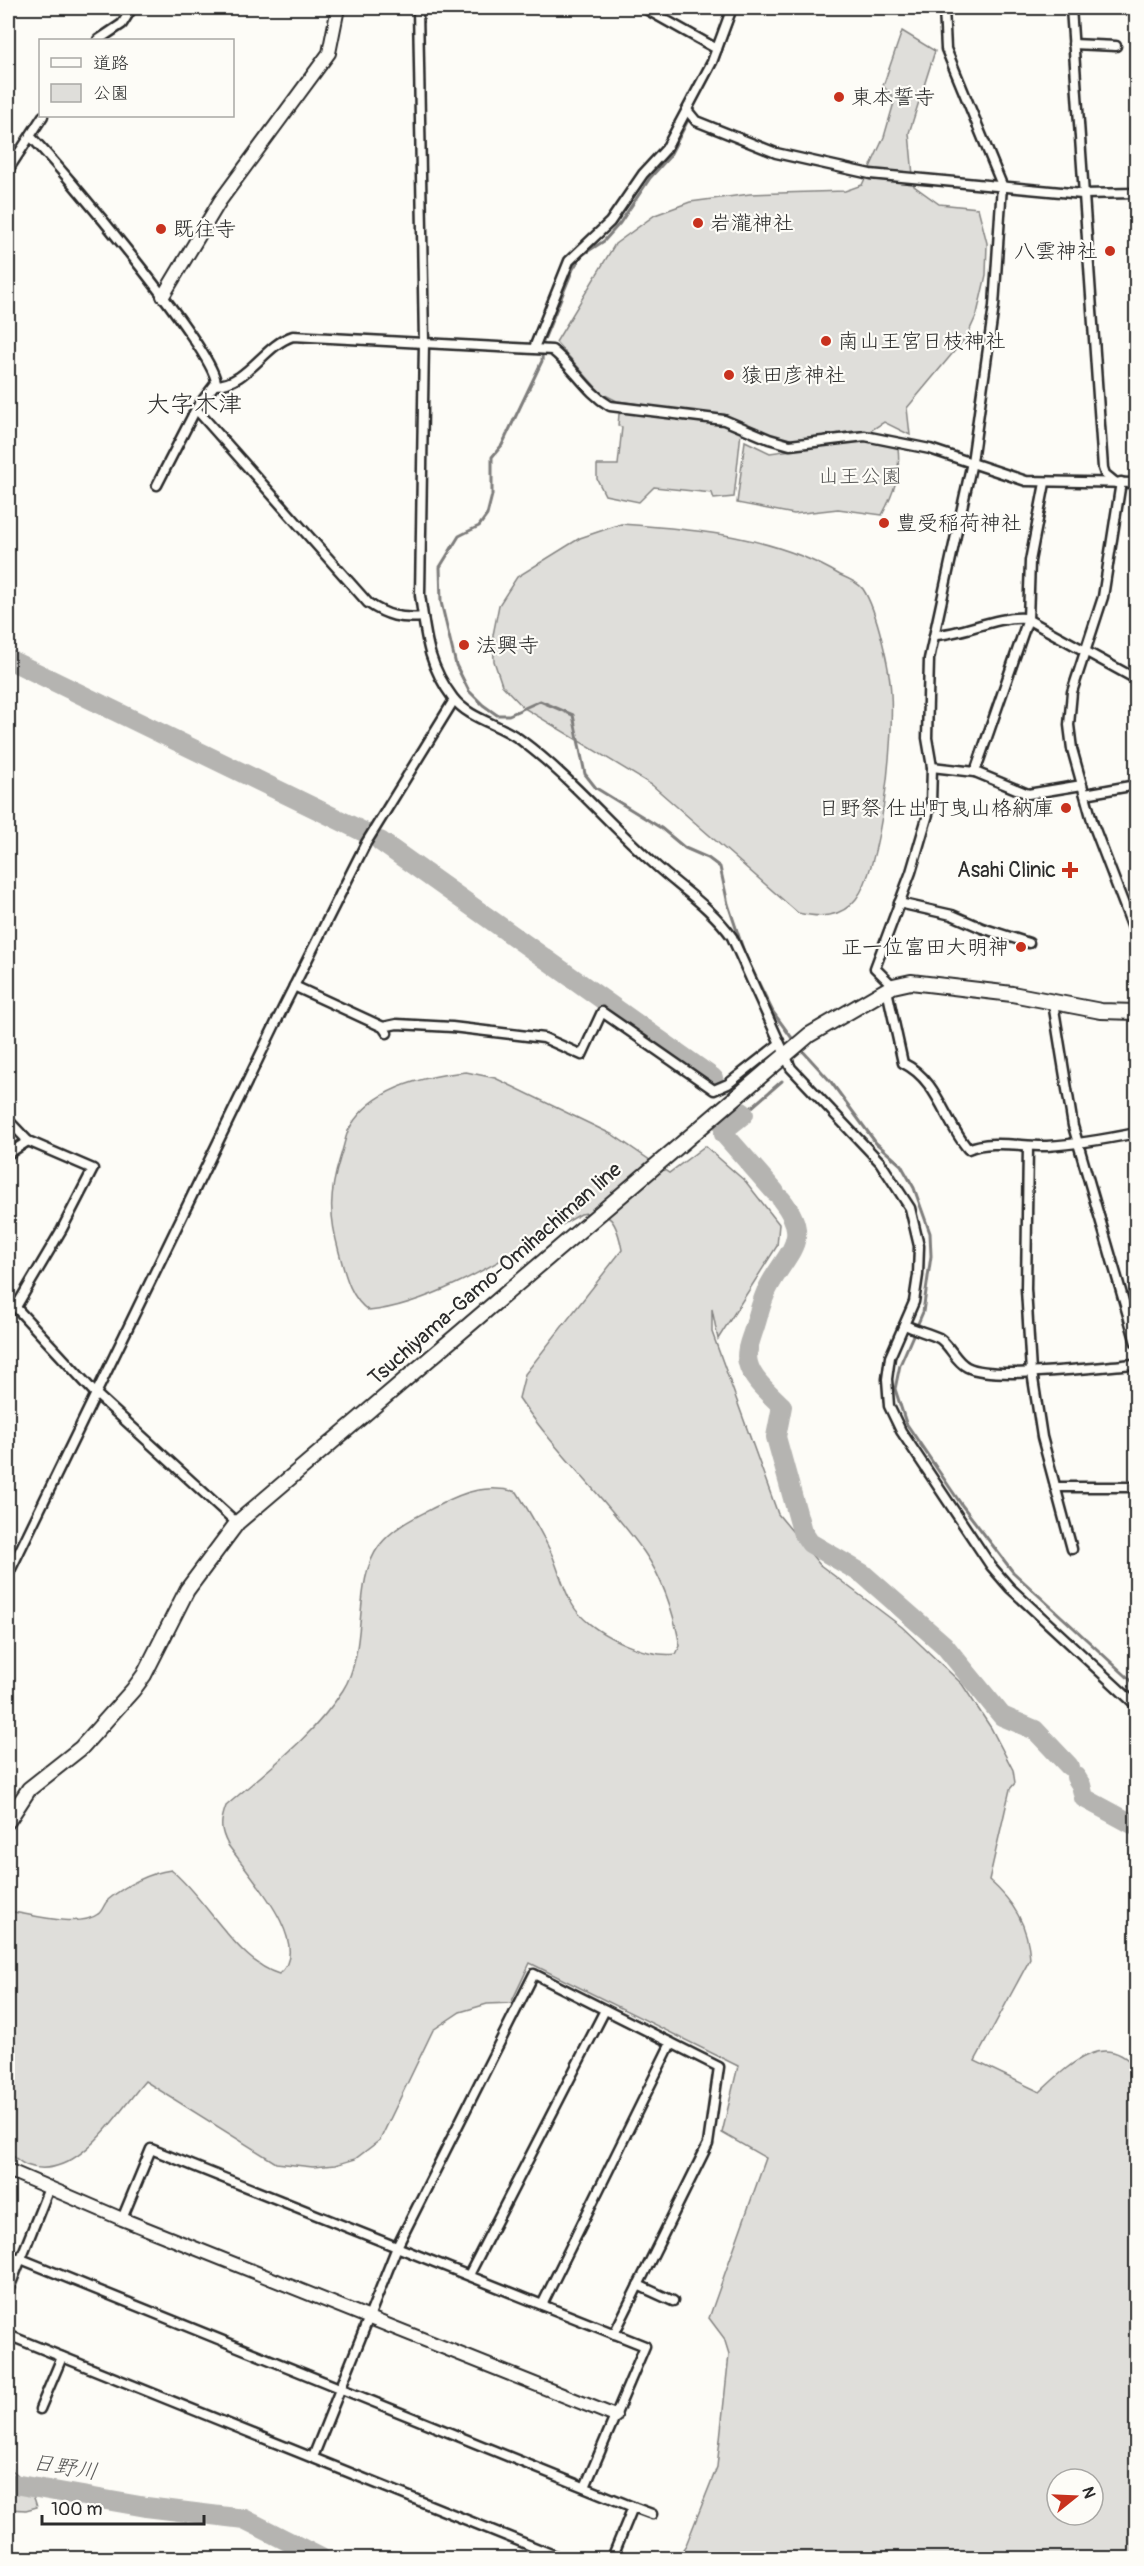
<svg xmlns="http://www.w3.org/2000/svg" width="1144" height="2566" font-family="Pangolin,'Klee One',sans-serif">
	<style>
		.green { fill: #dfdeda; stroke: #858482; stroke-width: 1.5; fill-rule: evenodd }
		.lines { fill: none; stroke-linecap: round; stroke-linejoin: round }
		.stream { stroke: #7e7d7b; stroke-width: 3 }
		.river { stroke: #b5b4b1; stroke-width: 20 }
		.street-casing { stroke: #2b2b2b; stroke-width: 13 }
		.secondary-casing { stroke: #2b2b2b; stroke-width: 16 }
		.primary-casing { stroke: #2b2b2b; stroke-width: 18 }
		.street { stroke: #fdfcf7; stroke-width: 8 }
		.secondary { stroke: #fdfcf7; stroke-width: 12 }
		.primary { stroke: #fdfcf7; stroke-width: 14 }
		.poi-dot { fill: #c8321e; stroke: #fdfcf7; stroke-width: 2 }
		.labels { text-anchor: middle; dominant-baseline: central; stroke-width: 4.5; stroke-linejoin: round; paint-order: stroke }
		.poi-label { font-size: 21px; fill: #2b2b2b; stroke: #fdfcf7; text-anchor: start }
		.park-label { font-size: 21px; fill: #585857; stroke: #fdfcf7 }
		.street-label { font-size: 21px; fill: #2b2b2b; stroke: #fdfcf7 }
		.water-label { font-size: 22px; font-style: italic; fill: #5b5b5a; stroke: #fdfcf7 }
		.quarter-label { font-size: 24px; fill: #2b2b2b; stroke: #fdfcf7 }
	</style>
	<rect width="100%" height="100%" fill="#fdfcf7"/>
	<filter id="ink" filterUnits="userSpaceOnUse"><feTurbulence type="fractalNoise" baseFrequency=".0167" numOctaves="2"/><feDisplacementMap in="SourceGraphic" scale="12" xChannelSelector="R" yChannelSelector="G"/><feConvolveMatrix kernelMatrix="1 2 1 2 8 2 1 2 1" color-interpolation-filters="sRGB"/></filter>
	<g filter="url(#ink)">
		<g class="green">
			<path d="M902 31 935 51 909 133 914 186 939 204 978 208 987 243 986 275 977 314 967 336 907 408 910 435 884 422 867 433 853 431 799 440 778 439 720 415 647 408 646 405 617 401 601 393 556 342 615 244 655 215 690 202 750 194 845 191 862 185 884 137 895 99 883 86Z"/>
			<path d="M624 412 723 424 741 432 734 497 714 499 712 493 654 487 639 502 605 495 597 479V465H618L622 427 618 426 619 414Z"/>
			<path d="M865 440 898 448C901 473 894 493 882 515L838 509 794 514 737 503 745 441 770 453Z"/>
			<path d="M621 524C695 529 775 536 840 575 847 578 859 583 863 589 877 610 890 669 891 694 894 737 882 866 856 899 841 918 820 918 798 913L652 785 524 708 502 685 494 661 493 635 499 605 517 577 580 538Z"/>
			<path d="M466 1072 495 1078 613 1135 669 1173 705 1146 746 1182 779 1224 777 1246 718 1339 712 1309V1332L778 1514 820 1565 902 1627 962 1684 991 1728 1013 1770 1015 1783 1010 1789 989 1880C1014 1902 1028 1925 1030 1959L975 2061 1040 2092C1066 2068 1103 2028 1136 2068V2558H677L686 2545 717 2467 729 2354 724 2338 709 2318 766 2158 722 2133 738 2066 530 1963 511 2003 487 2004 460 2012 433 2030 380 2140 355 2159 335 2165 313 2167 276 2163 145 2081C117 2113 76 2184 26 2165 19 2162 13 2156 8 2151V1911C29 1914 79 1929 98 1914 103 1911 104 1903 109 1899 126 1885 149 1873 171 1870 206 1898 237 1962 279 1974 315 1945 247 1872 228 1845 220 1830 220 1822 226 1806 267 1770 313 1737 343 1690 369 1649 352 1582 379 1546 394 1526 418 1516 439 1505 465 1491 488 1484 517 1492 530 1513 543 1534 553 1557 559 1572 564 1590 572 1604 587 1632 646 1659 676 1654L680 1646C674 1614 663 1579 644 1552 606 1498 556 1453 519 1398L525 1374 622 1250C617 1223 611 1208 581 1214 520 1248 439 1304 369 1311 350 1298 345 1274 339 1252 329 1215 329 1194 340 1158 343 1149 345 1139 348 1131 369 1089 424 1076 466 1072ZM1057 2479H1093V2515H1057Z"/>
			<path d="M8 2467C23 2478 32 2488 37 2507L26 2510 8 2509Z"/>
		</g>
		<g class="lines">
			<g class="stream">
				<path d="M691 111 717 63 737 8"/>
				<path d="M687 122 669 157 650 178 620 223 604 241 582 255 573 269 543 342 542 361 502 445 492 457V495L487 515 479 526 459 536 440 567 441 602 456 665 469 691 483 705 497 715H509L540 701 573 715 585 774 596 788 661 828 685 848 708 858 720 867 728 904 745 955 773 1012 794 1041"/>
				<path d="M800 1048 831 1082 876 1143 901 1165 914 1188 930 1233 931 1256 923 1312 900 1365 895 1389 906 1423 961 1504 1013 1572 1136 1685"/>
				<path d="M744 1114 782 1081"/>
			</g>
			<g class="river">
				<path d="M8 659 366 833"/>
				<path d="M380 841 713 1078"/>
				<path d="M742 1112 744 1114 724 1130V1134L775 1192"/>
				<path d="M781 1199C814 1240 786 1252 768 1288 761 1301 758 1318 753 1332 750 1342 745 1352 748 1363 752 1380 770 1394 782 1406L776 1437 802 1531 810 1543 863 1574 944 1645 1002 1716 1035 1730 1069 1766"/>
				<path d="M1076 1777 1081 1785 1084 1798 1136 1826"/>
				<path d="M8 2483 146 2507 244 2519 321 2558"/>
			</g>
			<defs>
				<g id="street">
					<path d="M418 8 424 342 420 595C426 636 427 663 453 698 470 720 501 724 522 741 569 776 608 823 652 862 679 887 711 907 732 937L791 1068 880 1162 910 1208 919 1246 918 1275 914 1302 890 1357 887 1379 889 1406 901 1431 991 1566 1010 1588 1136 1705"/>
					<path d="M644 8 717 49"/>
					<path d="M1071 8 1103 468 1105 474 1116 483"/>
					<path d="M98 40 122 24 132 8"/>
					<path d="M1073 44 1116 46"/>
					<path d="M687 110 696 121 776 153 870 174 1082 194 1136 193"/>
					<path d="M31 137C61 167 216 352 216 383L196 409 368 603C387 616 401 619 423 617"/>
					<path d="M8 170 43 116"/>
					<path d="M534 348 569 261 610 222 643 174 666 149 712 62 732 8"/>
					<path d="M215 385C247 385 264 345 293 336L552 350C574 367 586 392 610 406L724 420 769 439 790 445 865 436 930 449 1026 481 1136 483"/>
					<path d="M1121 482 1103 597 1072 692 1069 725 1072 749 1093 824 1136 936"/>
					<path d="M157 485 196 409"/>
					<path d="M935 635C965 634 994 616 1025 618L1136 679"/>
					<path d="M932 767 975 772 1028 794 1082 785"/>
					<path d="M975 772 1028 619 1030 561 1045 483"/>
					<path d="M1085 794 1136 785"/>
					<path d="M899 903 952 915 982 928 1029 943"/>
					<path d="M294 986 383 1027 387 1033"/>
					<path d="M893 986 875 968 911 872 931 804 932 767 927 738 929 659 972 462 994 306 1002 185 946 49 944 8"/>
					<path d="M887 990 903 1063C938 1080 944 1121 968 1149 991 1139 1023 1147 1047 1146 1078 1144 1107 1139 1136 1133"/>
					<path d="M1053 1003 1073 1126 1136 1343"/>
					<path d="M383 1027 397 1024 452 1027 544 1038 582 1055 602 1012 714 1090 728 1084 779 1044"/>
					<path d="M8 1120 28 1141 93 1169 62 1229 16 1307"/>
					<path d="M1028 1146 1026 1289 1031 1372"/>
					<path d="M8 1154 28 1141"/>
					<path d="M8 1299 95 1393 237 1523"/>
					<path d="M905 1325C915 1330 928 1333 939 1338 950 1345 955 1361 967 1367 994 1381 1103 1366 1136 1364"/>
					<path d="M1032 1372 1042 1437 1072 1549"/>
					<path d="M1055 1487H1136"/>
					<path d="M8 1575 283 1008 366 843 454 700"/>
					<path d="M122 2219 151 2149 645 2346 585 2487"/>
					<path d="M8 2255 21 2260"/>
					<path d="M21 2259 633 2507 612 2558"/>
					<path d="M469 2275 605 2010"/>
					<path d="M638 2285 673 2301"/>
					<path d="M8 2291 49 2188"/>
					<path d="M542 2305 671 2043"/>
					<path d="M8 2335 561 2558"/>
					<path d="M40 2409 62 2357"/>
					<path d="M313 2457 397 2247 534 1974 719 2067 708 2144 614 2334"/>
					<path d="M633 2507 652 2514"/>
				</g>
				<g id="secondary">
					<path d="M163 296 220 201 329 53 338 8"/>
					<path d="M8 2170 122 2219 615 2416"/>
				</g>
				<path id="primary" d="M8 1821 29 1789 81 1748 133 1690 144 1675 187 1590 237 1523 809 1035 893 986 911 982 1012 994 1101 1011 1136 1012"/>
			</defs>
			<use href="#street" class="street-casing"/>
			<use href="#secondary" class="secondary-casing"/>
			<use href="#primary" class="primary-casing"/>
			<use href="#street" class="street"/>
			<use href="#secondary" class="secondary"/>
			<use href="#primary" class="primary"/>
		</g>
	</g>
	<g class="poi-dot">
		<circle cx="839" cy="97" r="6"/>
		<circle cx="698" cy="223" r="6"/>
		<circle cx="161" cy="229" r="6"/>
		<circle cx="1110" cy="251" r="6"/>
		<circle cx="826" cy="341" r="6"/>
		<circle cx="729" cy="375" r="6"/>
		<circle cx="884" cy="523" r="6"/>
		<circle cx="464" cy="645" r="6"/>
		<circle cx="1066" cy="808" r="6"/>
		<path d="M1067 861h6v6h6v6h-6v6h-6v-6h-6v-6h6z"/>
		<circle cx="1021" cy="947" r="6"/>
	</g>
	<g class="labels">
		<g class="poi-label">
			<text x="851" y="97">東本誓寺</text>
			<text x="710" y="223">岩瀧神社</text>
			<text x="173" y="229">既往寺</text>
			<text x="1098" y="251" text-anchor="end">八雲神社</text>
			<text x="838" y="341">南山王宮日枝神社</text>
			<text x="741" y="375">猿田彦神社</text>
			<text x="896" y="523">豊受稲荷神社</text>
			<text x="476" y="645">法興寺</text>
			<text x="1054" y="808" text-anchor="end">日野祭 仕出町曳山格納庫</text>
			<text x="1056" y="870" text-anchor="end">Asahi Clinic</text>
			<text x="1009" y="947" text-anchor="end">正一位富田大明神</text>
		</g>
		<g class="park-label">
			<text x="860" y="476">山王公園</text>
		</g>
		<g class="street-label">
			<text transform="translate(495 1274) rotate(-41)">Tsuchiyama-Gamo-Omihachiman line</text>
		</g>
		<g class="water-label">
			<text transform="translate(65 2467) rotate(9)">日野川</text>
		</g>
		<g class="quarter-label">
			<text x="194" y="404">大字木津</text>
		</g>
	</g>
	<rect width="1144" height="2566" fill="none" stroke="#fdfcf7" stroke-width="30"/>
	<rect x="15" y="15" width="1114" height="2536" fill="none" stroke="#2b2b2b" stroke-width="2" filter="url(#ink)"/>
	<rect x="39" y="39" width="195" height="78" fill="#fdfcf7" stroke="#a9a8a5" stroke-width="1.5"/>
	<rect x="51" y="58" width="30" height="9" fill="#fdfcf7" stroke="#a9a8a5" stroke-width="1.5"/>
	<text x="93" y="69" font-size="18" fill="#2b2b2b">道路</text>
	<rect x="51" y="84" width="30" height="18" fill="#dfdeda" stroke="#a9a8a5" stroke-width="1.5"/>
	<text x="93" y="99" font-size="18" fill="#2b2b2b">公園</text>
	<g transform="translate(1075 2497) rotate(72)"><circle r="28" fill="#fdfcf7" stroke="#a9a8a5" stroke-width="1.5"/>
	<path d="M0-4.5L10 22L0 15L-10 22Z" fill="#c8321e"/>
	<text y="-9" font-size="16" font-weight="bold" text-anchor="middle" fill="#2b2b2b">N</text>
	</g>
	<path d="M42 2515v9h162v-9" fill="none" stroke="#2b2b2b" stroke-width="3"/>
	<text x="51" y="2515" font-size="18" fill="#2b2b2b" stroke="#fdfcf7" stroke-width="4.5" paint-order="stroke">100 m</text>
</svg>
